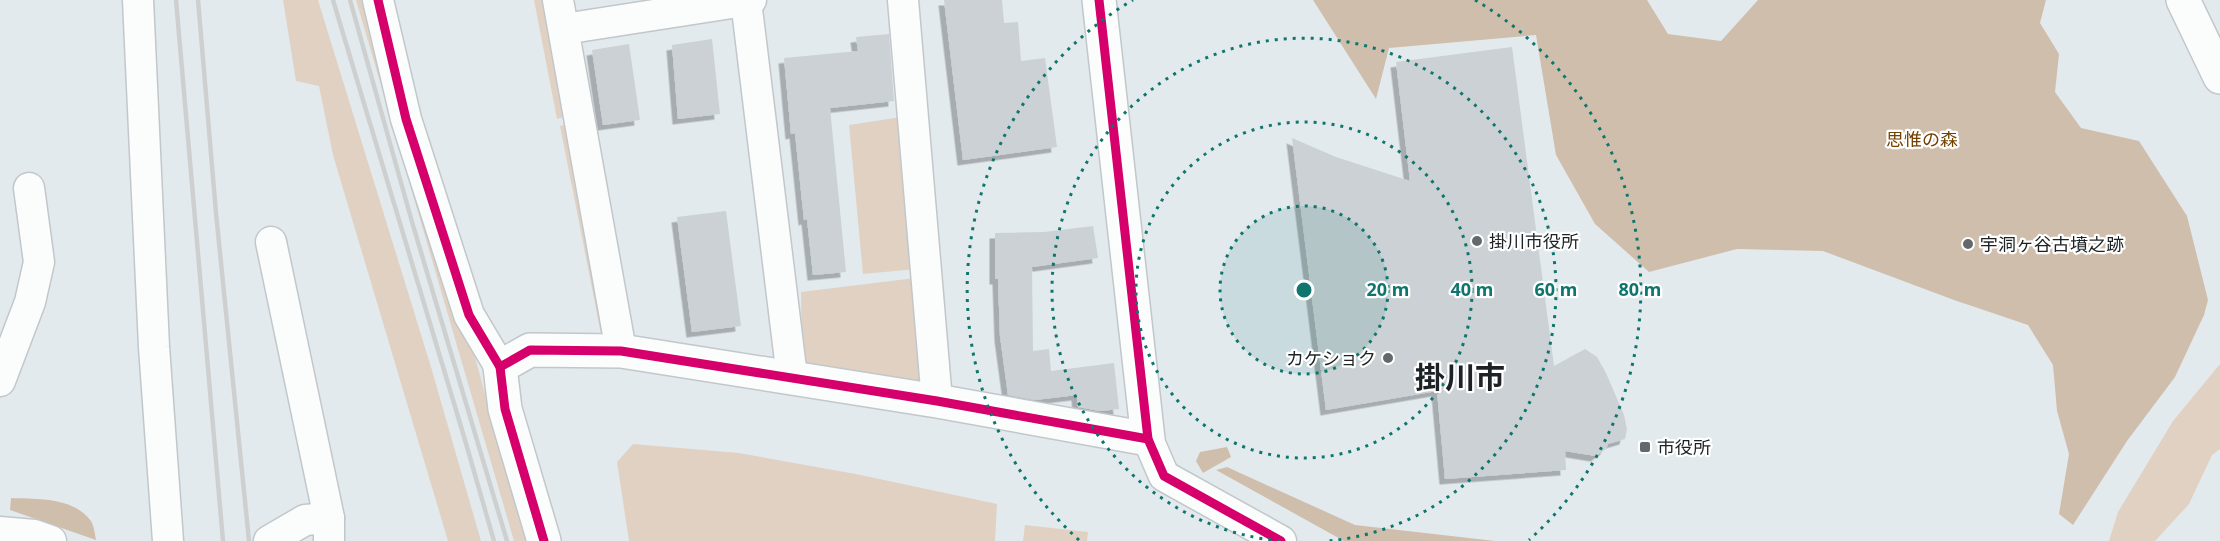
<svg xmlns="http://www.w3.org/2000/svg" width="2220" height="541" font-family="'Noto Sans','Noto Sans JP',sans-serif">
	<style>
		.green { fill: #e1d1c3 }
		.forest { fill: #d0beac }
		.building { fill: #cbd1d4; filter: url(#shadow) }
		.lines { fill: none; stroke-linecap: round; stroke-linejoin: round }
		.minor-casing { stroke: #c2c7ca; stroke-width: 33 }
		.tertiary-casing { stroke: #c2c7ca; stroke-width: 36 }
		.minor { stroke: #fbfcfc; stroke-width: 30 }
		.tertiary { stroke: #fbfcfc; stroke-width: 33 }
		.rail { stroke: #ced0d0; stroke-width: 4.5 }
		.cycleway-casing { stroke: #fff; stroke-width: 13 }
		.cycleway { stroke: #d6006c; stroke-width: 9 }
		.ring { fill: none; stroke: #0f766e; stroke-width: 3; stroke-dasharray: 3 6 }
		.poi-dot { fill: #62686b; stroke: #fff; stroke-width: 2 }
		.labels { text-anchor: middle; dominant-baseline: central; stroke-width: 4.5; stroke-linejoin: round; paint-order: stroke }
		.park-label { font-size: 18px; fill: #744100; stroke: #fff }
		.poi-label { font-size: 18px; fill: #1d2224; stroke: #fff; text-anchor: start }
		.town-label { font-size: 30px; font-weight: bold; fill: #1d2224; stroke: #fff }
		.centre { fill: #0f766e; stroke: #fff; stroke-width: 3 }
		.ring-label { font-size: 18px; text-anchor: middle; font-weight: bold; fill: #0f766e; stroke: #fff; stroke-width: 4.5; stroke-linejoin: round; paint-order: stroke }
	</style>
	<defs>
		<filter id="shadow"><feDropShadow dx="-5.5" dy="5.5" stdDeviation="0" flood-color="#0004"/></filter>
	</defs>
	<rect width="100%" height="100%" fill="#e3eaee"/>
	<g class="green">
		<path d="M283 0H318L431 367 481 541H448L333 155 319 86 296 81Z"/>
		<path d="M356 0H371L459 298 510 486 527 541H514Z"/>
		<path d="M534 0H543L567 116 557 119Z"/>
		<path d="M901 117 916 269 863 274 849 125Z"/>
		<path d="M570 124 611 330 602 339 560 126Z"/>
		<path d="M915 278 924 388 802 366 801 292Z"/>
		<path d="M2220 364V449L2212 455 2189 504 2155 541H2109L2118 512 2173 421Z"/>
		<path d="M633 444 739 453 856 474 997 504 995 541H629L617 462Z"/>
		<path d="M1025 525 1088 532 1087 541H1023Z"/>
	</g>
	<g class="forest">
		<path d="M1313 0H1647L1668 34 1721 41 1758 0H2046L2040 23 2059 54 2055 92 2081 128 2139 141 2187 216 2208 300 2204 315 2175 377 2127 441 2073 525 2059 514 2069 454 2057 411 2053 365 2028 325 1954 300 1823 251 1737 249 1649 272 1595 224 1556 155 1536 35 1389 48 1376 99Z"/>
		<path d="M1227 447 1231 457 1203 473 1196 461 1200 452Z"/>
		<path d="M1227 467 1355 525 1495 541H1344L1216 470Z"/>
		<path d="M11 498C38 499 73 497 91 521 94 526 95 534 96 540L10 510Z"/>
	</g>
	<g class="building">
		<path d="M944 0H1002L1004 23 1018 22 1021 61 1045 58 1057 147 963 160Z"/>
		<path d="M889 34 894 101 830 108 846 272 813 275 807 219 804 220 795 133 791 134 784 58 858 51 856 37Z"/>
		<path d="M712 39 720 114 678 119 672 45Z"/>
		<path d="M629 44 640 120 603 125 592 50Z"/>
		<path d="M1512 47 1554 366 1585 349 1597 357 1606 373 1624 415 1627 429 1625 439 1608 444 1606 449 1596 456 1565 451 1566 470 1445 479 1437 391 1326 410 1292 138 1336 157 1410 181 1396 62Z"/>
		<path d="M726 211 741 326 692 332 677 217Z"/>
		<path d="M1093 226 1098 258 1032 267 1033 351 1049 349 1051 371 1114 363 1119 409 1100 411 1078 407 1077 395 1035 400 1008 395 1000 336 998 279H995V233L1044 232Z"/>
	</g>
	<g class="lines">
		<defs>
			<g id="minor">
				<path d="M138 0 154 347 168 541"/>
				<path d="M378 0 406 119 469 315 500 367"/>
				<path d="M558 0 621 351"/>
				<path d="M903 0 937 401"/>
				<path d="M746 1 792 377"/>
				<path d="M564 29 751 0"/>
				<path d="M271 242 329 518V541"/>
				<path d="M0 381 30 302 39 262 29 188"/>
				<path d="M1148 439 1164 476 1281 541"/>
				<path d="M0 532 34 535 51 541"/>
				<path d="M269 541 305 520 329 518"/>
			</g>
			<g id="tertiary">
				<path d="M2183 0 2220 77"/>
				<path d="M544 541 505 409 500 367 530 350 621 351 937 401 1148 439 1099 0"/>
			</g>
		</defs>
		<use href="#minor" class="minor-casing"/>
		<use href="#tertiary" class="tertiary-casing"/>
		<use href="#minor" class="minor"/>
		<use href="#tertiary" class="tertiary"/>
		<g class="rail">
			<path d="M176 0 223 541"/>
			<path d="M198 0 216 213 249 541"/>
			<path d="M333 0 465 440 494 541"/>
			<path d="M350 0 412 222 507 541"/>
		</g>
		<defs>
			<g id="cycleway">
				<path d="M378 0 406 119 469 315 500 367 505 409 544 541"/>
				<path d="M1099 0 1148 439 1164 476 1281 541"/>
				<path d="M500 367 530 350 621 351 937 401 1148 439"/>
			</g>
		</defs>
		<use href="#cycleway" class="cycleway-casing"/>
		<use href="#cycleway" class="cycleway"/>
	</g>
	<circle cx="1304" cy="290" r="84" fill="#0f766e" fill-opacity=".12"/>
	<g class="ring">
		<circle cx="1304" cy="290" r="84"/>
		<circle cx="1304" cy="290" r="168"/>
		<path d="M1280 541A252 252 0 1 1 1328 541"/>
		<path d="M1079 540A336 336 0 0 1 1133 0M1475 0A336 336 0 0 1 1529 540"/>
	</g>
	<g class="poi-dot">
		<circle cx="1477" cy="241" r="6"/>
		<circle cx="1968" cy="244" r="6"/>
		<circle cx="1388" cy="358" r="6"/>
		<rect x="1639" y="441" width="12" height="12" rx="3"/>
	</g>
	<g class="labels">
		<g class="park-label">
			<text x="1922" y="139">思惟の森</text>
		</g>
		<g class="poi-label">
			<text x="1489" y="241">掛川市役所</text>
			<text x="1980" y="244">宇洞ヶ谷古墳之跡</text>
			<text x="1376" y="358" text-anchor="end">カケショク</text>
			<text x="1657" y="447">市役所</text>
		</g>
		<g class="town-label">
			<text x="1460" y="376">掛川市</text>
		</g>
	</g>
	<circle cx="1304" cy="290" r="9" class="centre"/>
	<g class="ring-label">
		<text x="1388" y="296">20 m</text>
		<text x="1472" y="296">40 m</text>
		<text x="1556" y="296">60 m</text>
		<text x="1640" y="296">80 m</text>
	</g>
</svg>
